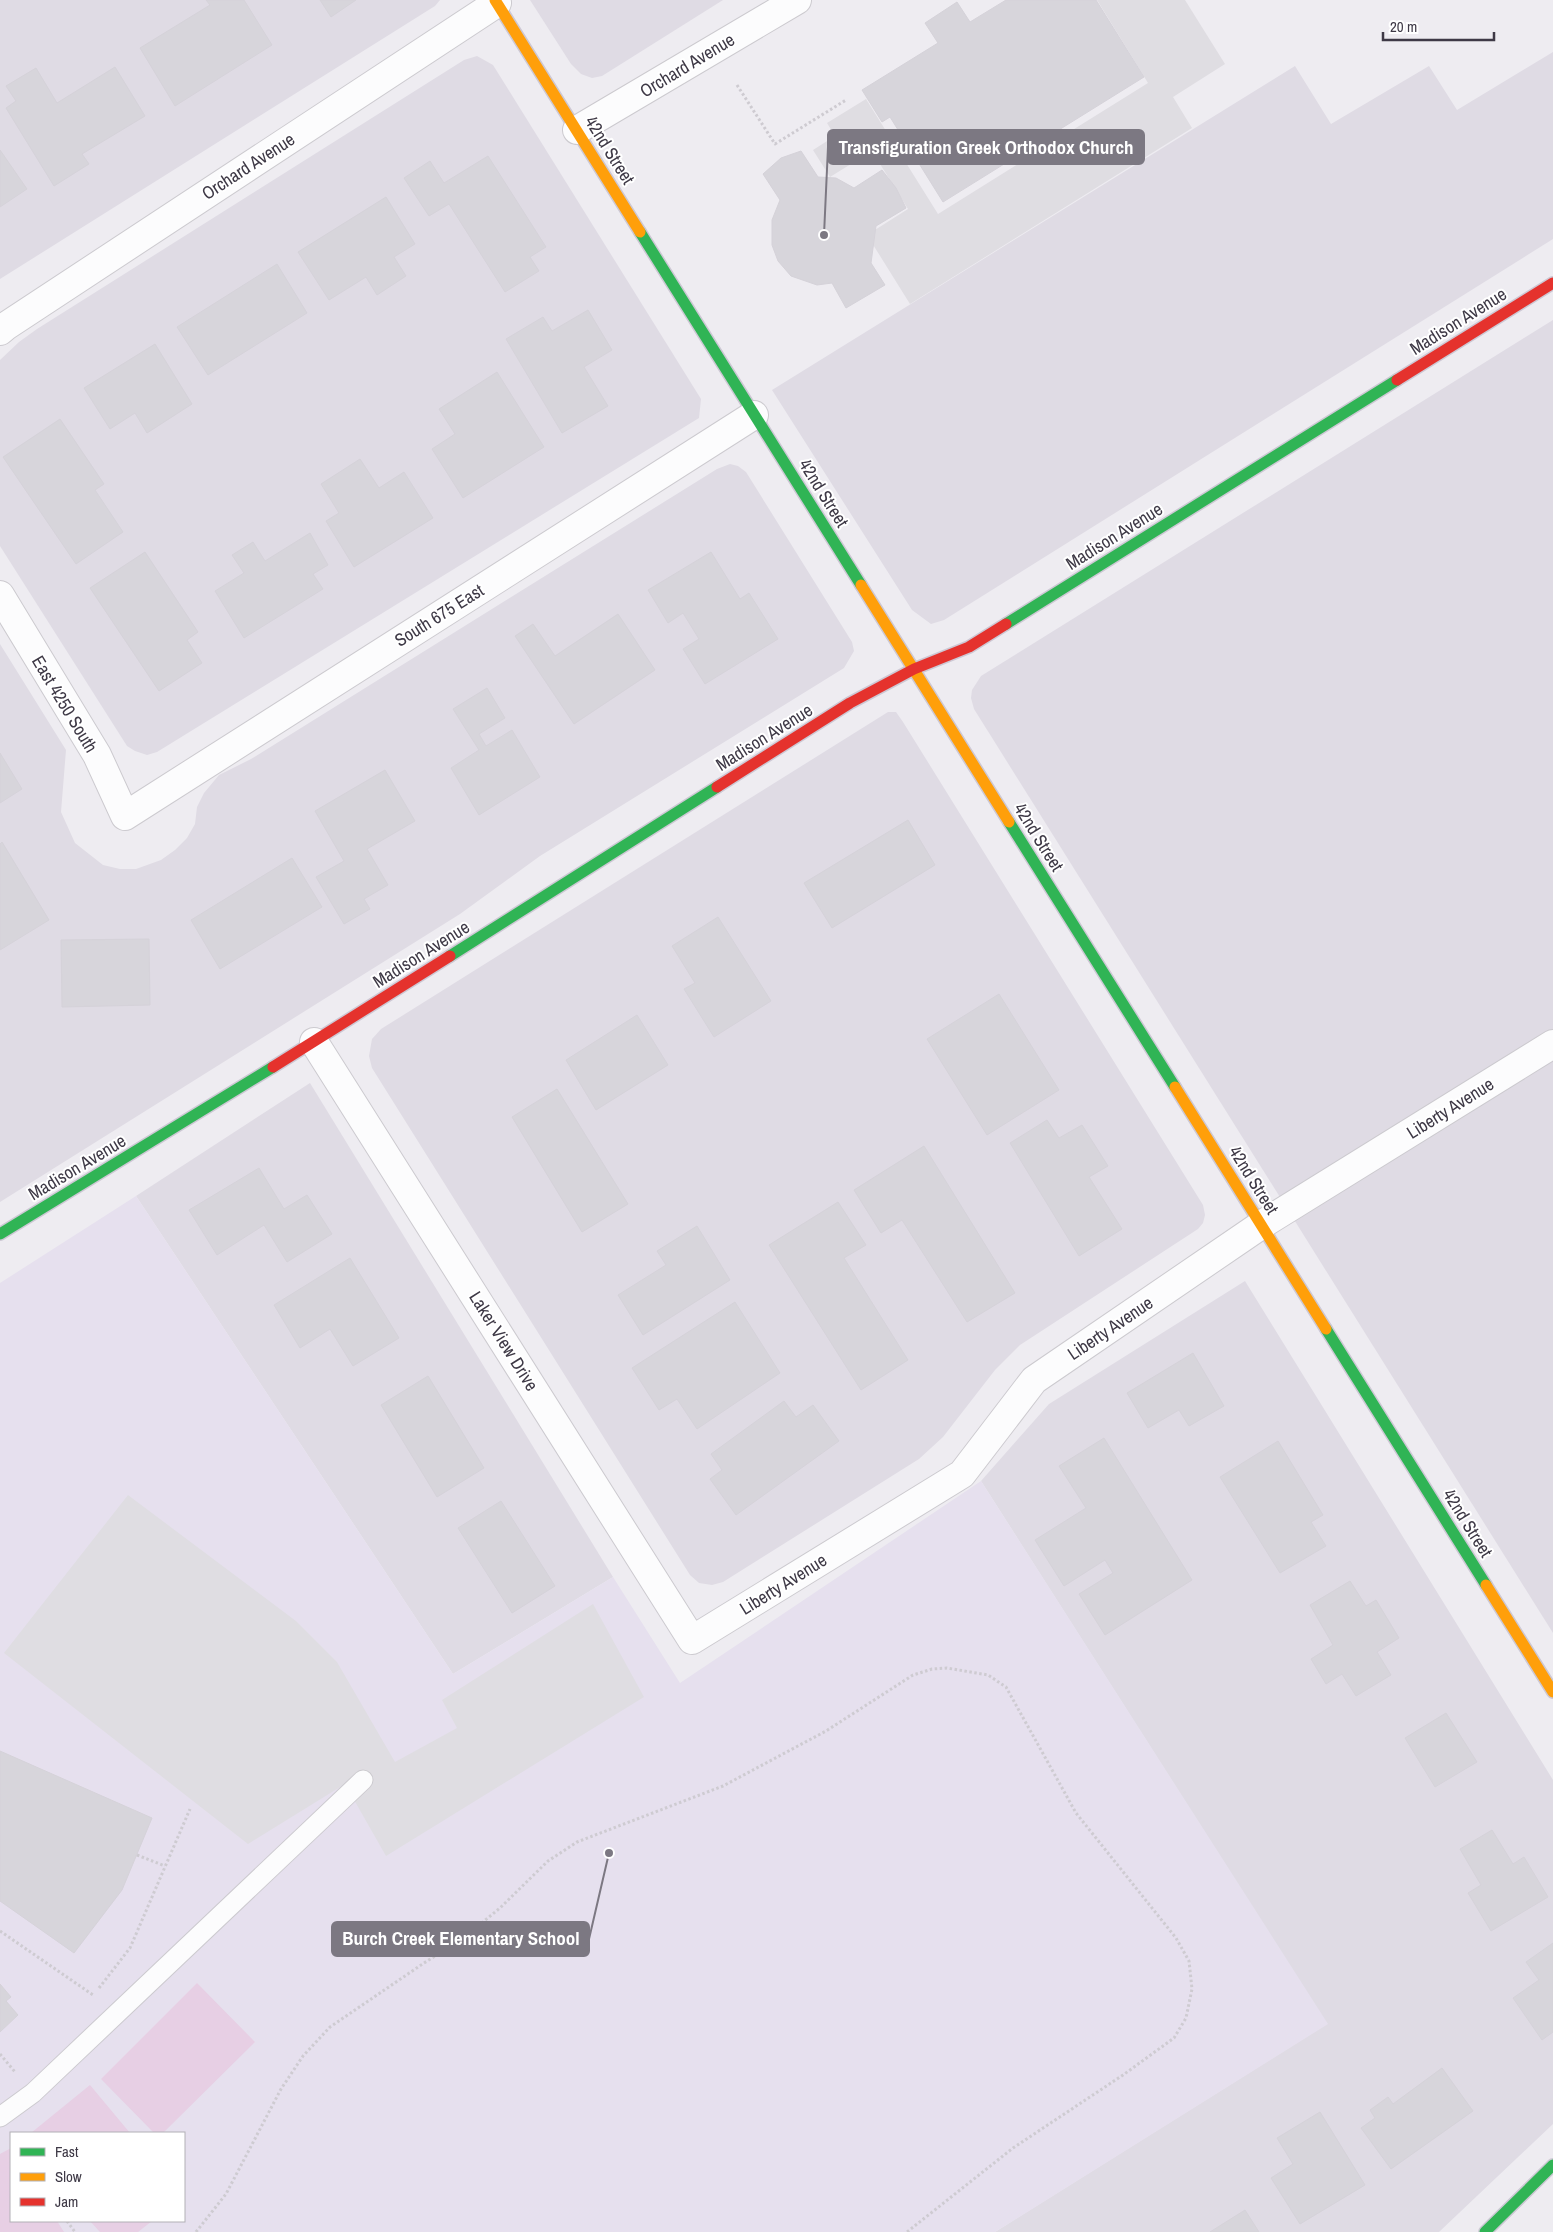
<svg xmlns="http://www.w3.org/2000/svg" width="1553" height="2232" font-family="'Archivo Narrow',sans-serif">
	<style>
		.residential { fill: #dfdbe4 }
		.education { fill: #e6e0ee; fill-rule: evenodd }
		.green { fill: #e7cfe4 }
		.parking { fill: #dfdde2 }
		.building { fill: #d7d5db; stroke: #d5d2d9 }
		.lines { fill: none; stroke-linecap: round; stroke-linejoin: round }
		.lane-casing { stroke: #cccacf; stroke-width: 21 }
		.street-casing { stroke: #cccacf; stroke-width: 30 }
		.fast-casing { stroke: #cdc8d4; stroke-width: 14 }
		.slow-casing { stroke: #cdc8d4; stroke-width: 14 }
		.jam-casing { stroke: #cdc8d4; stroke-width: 14 }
		.path { stroke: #cecbd1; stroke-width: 3; stroke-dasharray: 2.5 2.5; stroke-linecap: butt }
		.lane { stroke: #fcfcfd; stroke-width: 19 }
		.street { stroke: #fcfcfd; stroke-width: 28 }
		.fast { stroke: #30b455; stroke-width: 11 }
		.slow { stroke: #ff9f0a; stroke-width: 11 }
		.jam { stroke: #e5322d; stroke-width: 11 }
		.labels { text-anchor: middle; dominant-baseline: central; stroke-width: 4; stroke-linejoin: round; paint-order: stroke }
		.street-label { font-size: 18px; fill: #3e3946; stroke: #fff }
		.leader { fill: none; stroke: #7c7882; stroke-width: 2 }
		.callout-dot { fill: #7c7882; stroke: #fff; stroke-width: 2 }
		.callout { fill: #7c7882; stroke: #7c7882; stroke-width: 2 }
		.callout-label { font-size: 19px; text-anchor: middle; font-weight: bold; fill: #fff }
	</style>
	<rect width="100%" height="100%" fill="#eeecf1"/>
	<g class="residential">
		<path d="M0 0H440L435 6 0 279Z"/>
		<path d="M530 0H723L602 76 592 78 581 74 571 64Z"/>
		<path d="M1553 52V239L944 620 931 624 912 610 772 390 1295 66 1331 124 1429 66 1457 110Z"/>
		<path d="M477 56 493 65 701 399 699 418 157 752 147 755 135 751 127 746 0 546V360L19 342 37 329 464 60Z"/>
		<path d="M1553 320V1633L974 709 971 698 972 690 981 676Z"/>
		<path d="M730 464 738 466 746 472 852 642 854 651 844 668 540 856 460 914 0 1202V644L66 750 61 812 75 843 103 865 120 869H136L161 860 175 850 187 838 195 824 197 807 204 793 219 775 251 759 717 469Z"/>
		<path d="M888 712H896L903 722 1203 1205 1205 1215 1203 1223 1198 1229 1020 1345 995 1370 943 1437 919 1459 723 1582 712 1585 699 1583 690 1575 372 1068 369 1056 372 1039 381 1029Z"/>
		<path d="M310 1083 613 1577 453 1674 136 1196Z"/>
		<path d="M1245 1281 1553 1780V2124L1439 2232H995L1327 2024 981 1481 1049 1404Z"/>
	</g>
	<path class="education" d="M136 1196 453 1674 613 1577 680 1683 981 1481 1328 2024 995 2232H0V1283ZM11 2133H184V2221H11Z"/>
	<g class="green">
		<path d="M197 1983 255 2042 163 2133H154L101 2079Z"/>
		<path d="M90 2085 130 2133H31Z"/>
		<path d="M11 2148V2221H57L64 2232H0V2154Z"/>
		<path d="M90 2221H152L138 2232H100Z"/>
	</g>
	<g class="parking">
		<path d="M1097 0H1185L1225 64 1173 97 1192 128 910 304 867 235 908 209 872 151 830 177 813 150 835 136 827 123 866 99 938 214 1148 83Z"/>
		<path d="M128 1495 296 1621 337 1662 395 1762 457 1728 442 1700 593 1604 644 1697 386 1856 345 1784 248 1844 4 1653Z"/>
	</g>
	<g class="building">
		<path d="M206 0H244L272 45 175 106 140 48 210 5Z"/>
		<path d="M320 0H356L331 17Z"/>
		<path d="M1006 0H1096L1144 77 943 202 890 117 882 122 862 90 938 43 925 23 957 2 970 22Z"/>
		<path d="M115 67 145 116 82 154 89 164 54 186 6 108 16 101 6 86 36 68 57 103Z"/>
		<path d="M0 150 27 189 0 207Z"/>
		<path d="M801 151 818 177 836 178 854 188 882 170 896 188 906 208 876 226 871 263 885 285 846 308 832 283 817 285 791 276 778 261 772 245V220L780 200 763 174 781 158Z"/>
		<path d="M488 156 546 247 530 257 539 271 505 292 449 204 429 216 404 178 430 161 444 183Z"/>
		<path d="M386 197 415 244 394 257 406 276 377 295 366 277 329 300 298 252Z"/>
		<path d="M277 264 307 313 208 375 177 327Z"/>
		<path d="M588 310 612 350 584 367 608 406 562 433 506 339 543 317 552 331Z"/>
		<path d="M155 344 192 404 147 433 135 413 110 429 84 388Z"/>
		<path d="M497 372 544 447 463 498 432 449 455 434 439 409Z"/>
		<path d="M60 419 104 484 95 490 123 532 76 564 3 457Z"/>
		<path d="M360 459 379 488 404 472 433 518 354 567 326 521 339 513 321 484Z"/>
		<path d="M310 533 328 565 313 574 323 589 244 638 215 591 244 573 232 555 253 542 265 561Z"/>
		<path d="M145 552 198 632 187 640 202 663 159 691 90 588Z"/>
		<path d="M711 552 740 599 749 593 778 639 705 684 683 649 699 639 683 613 668 623 648 590Z"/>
		<path d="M618 614 655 670 574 724 515 636 533 624 555 656Z"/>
		<path d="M487 688 505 718 479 734 486 746 512 730 540 777 479 815 451 768 479 750 453 709Z"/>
		<path d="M0 753 22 789 0 803Z"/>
		<path d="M385 770 415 821 367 849 388 885 364 899 370 909 344 924 316 877 344 861 315 811Z"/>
		<path d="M908 820 935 865 832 928 804 883Z"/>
		<path d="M2 842 49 920 0 950V844Z"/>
		<path d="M292 858 322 907 220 969 191 920Z"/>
		<path d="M718 917 771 1001 714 1037 684 989 695 983 672 946Z"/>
		<path d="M149 939 150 1005 62 1007 61 940Z"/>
		<path d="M999 994 1059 1090 987 1135 927 1039Z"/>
		<path d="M637 1015 668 1065 596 1110 566 1060Z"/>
		<path d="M557 1089 628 1204 582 1232 512 1117Z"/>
		<path d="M1047 1120 1059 1138 1082 1125 1108 1166 1089 1177 1122 1229 1079 1256 1010 1143Z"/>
		<path d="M924 1146 1015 1293 967 1322 902 1220 881 1233 854 1190Z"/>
		<path d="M259 1168 284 1209 307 1195 332 1234 287 1262 264 1225 217 1255 189 1210Z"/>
		<path d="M838 1202 866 1245 844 1258 908 1360 861 1390 769 1245Z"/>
		<path d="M697 1226 730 1280 643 1335 618 1295 666 1265 657 1251Z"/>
		<path d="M350 1258 399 1338 353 1366 330 1329 300 1348 274 1305Z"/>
		<path d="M735 1302 780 1373 697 1429 677 1399 659 1410 632 1368Z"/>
		<path d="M1193 1353 1224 1406 1189 1426 1179 1410 1148 1428 1127 1393Z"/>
		<path d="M428 1376 484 1468 437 1497 381 1405Z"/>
		<path d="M784 1401 796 1417 813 1405 839 1441 736 1515 710 1479 722 1470 711 1454Z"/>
		<path d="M1104 1438 1192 1580 1105 1635 1079 1594 1113 1573 1105 1560 1064 1586 1035 1540 1086 1508 1059 1466Z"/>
		<path d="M1278 1441 1323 1515 1311 1522 1326 1546 1280 1573 1220 1477Z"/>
		<path d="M501 1501 555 1586 512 1613 458 1528Z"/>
		<path d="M1350 1581 1366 1606 1376 1600 1399 1638 1377 1652 1391 1675 1356 1696 1342 1674 1326 1684 1311 1659 1333 1645 1310 1605Z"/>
		<path d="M1446 1713 1477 1762 1435 1787 1405 1738Z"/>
		<path d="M0 1751 152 1818 122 1890 74 1953 0 1901Z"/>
		<path d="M1492 1830 1513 1864 1524 1857 1548 1897 1491 1931 1468 1893 1481 1885 1460 1849Z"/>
		<path d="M1553 1943V2032L1542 2040 1513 1998 1539 1980 1526 1962Z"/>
		<path d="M0 1984 11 1997 6 2001 18 2015 0 2032Z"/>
		<path d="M1442 2068 1473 2111 1391 2169 1361 2128 1375 2118 1370 2110 1388 2097 1393 2104Z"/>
		<path d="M1320 2112 1365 2185 1300 2224 1271 2178 1293 2164 1277 2138Z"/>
		<path d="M1245 2210 1259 2232H1210Z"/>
	</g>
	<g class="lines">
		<defs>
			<path id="lane" d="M0 2117 33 2093 363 1780"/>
			<g id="street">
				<path d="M577 130 797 0"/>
				<path d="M0 331 6 326 497 3"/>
				<path d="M0 595 97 755 125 816 754 415"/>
				<path d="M314 1042 692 1640 962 1474 1034 1380 1261 1225 1553 1044"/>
			</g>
			<g id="fast">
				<path d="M640 232 861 585"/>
				<path d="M1006 624 1397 380"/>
				<path d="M1009 822 1175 1087"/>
				<path d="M450 956 717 787"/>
				<path d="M0 1234 273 1067"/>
				<path d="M1326 1329 1486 1585"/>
				<path d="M1485 2232 1553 2165"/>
			</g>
			<g id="slow">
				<path d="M495 0 640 232"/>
				<path d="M861 585 1009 822"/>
				<path d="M1175 1087 1326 1329"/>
				<path d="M1486 1585 1553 1692"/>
			</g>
			<g id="jam">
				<path d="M1397 380 1553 283"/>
				<path d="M717 787 850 703 914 669 969 647 1006 624"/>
				<path d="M273 1067 450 956"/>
			</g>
		</defs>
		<use href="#lane" class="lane-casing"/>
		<use href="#street" class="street-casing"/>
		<use href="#fast" class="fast-casing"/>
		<use href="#slow" class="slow-casing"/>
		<use href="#jam" class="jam-casing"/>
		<g class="path">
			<path d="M737 85 775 144 846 100"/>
			<path d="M137 1855 165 1866"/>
			<path d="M0 1931 93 1995"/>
			<path d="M99 1988 130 1948 190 1809"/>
			<path d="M0 2054 15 2072"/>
			<path d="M67 2221 75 2232"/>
			<path d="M196 2232 226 2194 281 2089 303 2056 330 2027 424 1963 462 1939 500 1908 548 1861 577 1842 723 1786 826 1731 913 1675 932 1669 947 1668 988 1675 1006 1687 1076 1813 1176 1938 1189 1961 1192 1989 1186 2018 1174 2038 1123 2075 1013 2148 907 2232"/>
		</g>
		<use href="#lane" class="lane"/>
		<use href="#street" class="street"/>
		<use href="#fast" class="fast"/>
		<use href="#slow" class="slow"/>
		<use href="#jam" class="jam"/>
	</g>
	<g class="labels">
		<g class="street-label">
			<text transform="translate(687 65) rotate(-31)">Orchard Avenue</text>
			<text transform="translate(610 150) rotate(58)">42nd Street</text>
			<text transform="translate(248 166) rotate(-33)">Orchard Avenue</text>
			<text transform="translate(1458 321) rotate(-32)">Madison Avenue</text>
			<text transform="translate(824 493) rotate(58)">42nd Street</text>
			<text transform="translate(1114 536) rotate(-32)">Madison Avenue</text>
			<text transform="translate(439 615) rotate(-32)">South 675 East</text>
			<text transform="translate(65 704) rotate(59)">East 4250 South</text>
			<text transform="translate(764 737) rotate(-32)">Madison Avenue</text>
			<text transform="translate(1039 837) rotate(58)">42nd Street</text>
			<text transform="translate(421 954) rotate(-32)">Madison Avenue</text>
			<text transform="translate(1450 1108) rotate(-32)">Liberty Avenue</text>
			<text transform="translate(77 1167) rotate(-31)">Madison Avenue</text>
			<text transform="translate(1254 1180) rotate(58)">42nd Street</text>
			<text transform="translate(1110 1328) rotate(-34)">Liberty Avenue</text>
			<text transform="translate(504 1341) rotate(58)">Laker View Drive</text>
			<text transform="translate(1468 1523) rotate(58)">42nd Street</text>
			<text transform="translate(783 1584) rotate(-32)">Liberty Avenue</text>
		</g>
	</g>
	<path class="leader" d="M824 235L828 147M609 1853L589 1939"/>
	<g class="callout-dot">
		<circle cx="824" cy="235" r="5"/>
		<circle cx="609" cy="1853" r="5"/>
	</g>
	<g class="callout">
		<rect x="828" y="130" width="316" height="34" rx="5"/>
		<rect x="332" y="1922" width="257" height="34" rx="5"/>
	</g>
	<g class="callout-label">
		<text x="986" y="154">Transfiguration Greek Orthodox Church</text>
		<text x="461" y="1945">Burch Creek Elementary School</text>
	</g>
	<rect x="10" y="2132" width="175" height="90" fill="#ffffff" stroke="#b2b0b5"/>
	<rect x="20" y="2148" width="25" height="8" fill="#30b455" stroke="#b2b0b5"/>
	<text x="55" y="2157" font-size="15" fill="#3e3946">Fast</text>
	<rect x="20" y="2173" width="25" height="8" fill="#ff9f0a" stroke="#b2b0b5"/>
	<text x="55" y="2182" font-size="15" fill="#3e3946">Slow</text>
	<rect x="20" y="2198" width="25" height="8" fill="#e5322d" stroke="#b2b0b5"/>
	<text x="55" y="2207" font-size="15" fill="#3e3946">Jam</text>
	<path d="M1383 32v8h111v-8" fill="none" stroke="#3e3946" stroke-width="2.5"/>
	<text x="1390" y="32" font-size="15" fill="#3e3946" stroke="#ffffff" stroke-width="4" paint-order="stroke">20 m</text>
</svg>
